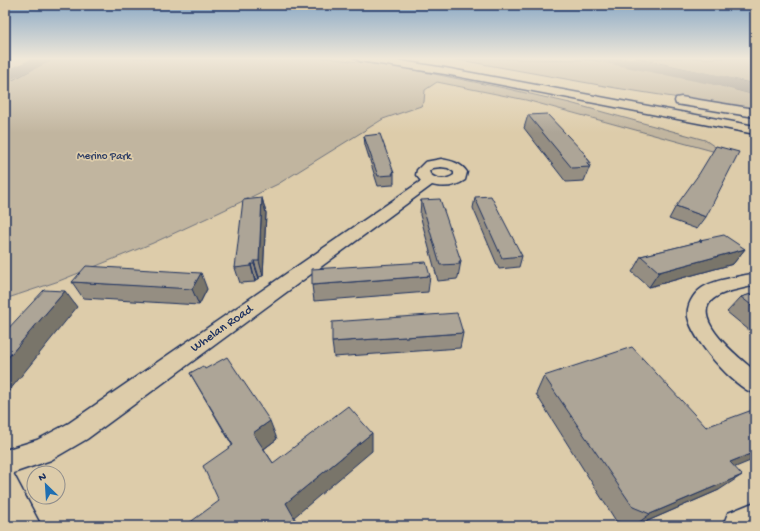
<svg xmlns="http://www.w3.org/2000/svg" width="760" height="531" font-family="'Gochi Hand',sans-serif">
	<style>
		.green { fill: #c1b59f; stroke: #6e727e }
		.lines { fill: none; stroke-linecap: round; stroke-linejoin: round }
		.river { fill: #9b9690; fill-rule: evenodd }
		.minor-casing { stroke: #1b2f5e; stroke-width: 3 }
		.major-casing { stroke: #1b2f5e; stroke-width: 3 }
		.highway-casing { stroke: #1b2f5e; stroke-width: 3 }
		.minor { fill: #dca; fill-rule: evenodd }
		.major { fill: #dca; fill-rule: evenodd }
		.highway { fill: #dca; fill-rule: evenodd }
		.wall { fill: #958e82; stroke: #1b2f5e }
		.shaded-wall { fill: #79746a; stroke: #1b2f5e }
		.building { fill: #ada597; stroke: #1b2f5e }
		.labels { text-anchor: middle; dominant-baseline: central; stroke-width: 3.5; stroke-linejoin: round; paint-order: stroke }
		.far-park-label { font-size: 11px; fill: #2c3c64; stroke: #dca }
		.street-label { font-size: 13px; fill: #1b2f5e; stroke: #dca }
	</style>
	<rect width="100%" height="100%" fill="#dca"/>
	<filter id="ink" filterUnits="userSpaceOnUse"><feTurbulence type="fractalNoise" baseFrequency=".025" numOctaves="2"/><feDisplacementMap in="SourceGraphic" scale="8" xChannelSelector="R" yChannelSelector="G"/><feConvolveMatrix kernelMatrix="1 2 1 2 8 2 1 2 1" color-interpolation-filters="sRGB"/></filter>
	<g filter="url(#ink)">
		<g class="green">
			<path d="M54 58H328L404 68 504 88 570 103 705 140 727 155 526 100 437 82 425 90 424 102 421 106 383 119 278 184 220 212 153 243 59 281 5 299V84Z"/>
			<path d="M449 58 593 60 688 77 755 95V110L616 88Z"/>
			<path d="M636 58H755V84Z"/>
		</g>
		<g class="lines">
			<g class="river">
				<path d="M33 58H54L52 61 5 82V71Z"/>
				<path d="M598 58H631L723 76 755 85V95L720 86 605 63 600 61Z"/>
			</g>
			<defs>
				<g id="minor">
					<path d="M441 159C452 161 461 163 467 172L465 180C455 187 444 188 432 185L87 439 51 460 13 473 41 526H12L5 511V450L37 440 69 423 421 181 416 175 417 170 425 162ZM441 167 448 168 454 172V175C445 181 437 180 430 174L429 171 433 168Z"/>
					<path d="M755 273V285C743 289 727 290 716 297 685 316 740 358 755 371V394C733 386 693 341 688 317 686 306 693 294 702 288 715 279 740 277 755 273Z"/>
				</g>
				<path id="major" d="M755 502V526H723L728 513Z"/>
				<g id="highway">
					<path d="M355 58H383L445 68 755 126V134L445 74 360 61Z"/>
					<path d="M681 97 755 109V117L676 104 675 101 676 98Z"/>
				</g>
			</defs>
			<use href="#minor" class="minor-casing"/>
			<use href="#major" class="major-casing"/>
			<use href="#highway" class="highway-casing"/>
			<use href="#minor" class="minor"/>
			<use href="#major" class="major"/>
			<use href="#highway" class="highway"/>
		</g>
		<g class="wall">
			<path d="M528 115 586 155V157L591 163 584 181 566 182 524 128Z"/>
			<path d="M364 136 394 173V183H393V185L378 186 365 145Z"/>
			<path d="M262 198 266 213 263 276 259 277V279L255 280V282L240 283 235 268Z"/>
			<path d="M475 198 522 256 519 267 499 269 473 208Z"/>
			<path d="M421 200 461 261 458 277 457 279 438 281 420 215Z"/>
			<path d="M676 206 706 217 697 229 669 219Z"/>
			<path d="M700 240 745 249 733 264 649 287 632 272 641 256 699 242Z"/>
			<path d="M430 276 428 292 314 301 312 285Z"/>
			<path d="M72 282 207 289 199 305 83 298Z"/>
			<path d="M755 293V335L727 312 741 297Z"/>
			<path d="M463 333 460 348 334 357 332 342Z"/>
			<path d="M205 369 277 439 264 449 273 463 372 451 219 501 232 445 190 373Z"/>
			<path d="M544 376 735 467 719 490 636 526H629L616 521 536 394Z"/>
		</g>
		<g class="shaded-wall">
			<path d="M262 198 266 213 263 276 259 261Z"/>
			<path d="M745 249 733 264 649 287 659 272Z"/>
			<path d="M254 261 259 277V279L254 264Z"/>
			<path d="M251 264 255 280V282L251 266Z"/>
			<path d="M201 273 207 289 199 305 192 289Z"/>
			<path d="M65 291 77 307 5 396V361Z"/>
			<path d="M270 421 277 439 261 451 253 433Z"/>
			<path d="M372 433V451L293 518 286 503Z"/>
			<path d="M755 452V459L709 478 730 462Z"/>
			<path d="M742 475 719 490 636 526H634L650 514Z"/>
		</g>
		<g class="building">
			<path d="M547 114 586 155H584L591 163H586L590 167 572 168 528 115Z"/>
			<path d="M380 134 394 173H392L393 175 378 176 364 136Z"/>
			<path d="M716 146 739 152 706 217 676 206 699 174Z"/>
			<path d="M491 196 522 256 502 258 475 198V197Z"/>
			<path d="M262 198 259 261H254V264H251V266L235 268 243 200Z"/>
			<path d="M440 199 461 261H459L460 264 440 265 421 200Z"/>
			<path d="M724 235 745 249 659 272 641 256 702 241 700 240Z"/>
			<path d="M426 262 430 276 312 285V269Z"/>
			<path d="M86 266 201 273 192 289 72 282Z"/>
			<path d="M44 290 65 291 5 361V332Z"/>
			<path d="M755 293V308L741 297Z"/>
			<path d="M457 313 463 333 332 342V322Z"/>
			<path d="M632 347 706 427 755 409V452L730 462 742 475 650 514 633 507 544 376Z"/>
			<path d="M227 357 270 421 253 433 273 463 348 406 372 433 286 503 299 526H185L219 501 203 466 233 445 190 373 203 366 205 369Z"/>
		</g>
	</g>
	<linearGradient id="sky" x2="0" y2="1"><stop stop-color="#89a8c5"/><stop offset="0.44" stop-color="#f0e8d9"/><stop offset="1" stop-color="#f0e8d9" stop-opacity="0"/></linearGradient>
	<rect width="760" height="133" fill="url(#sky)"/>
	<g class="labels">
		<g class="far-park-label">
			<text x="104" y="157">Merino Park</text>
		</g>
		<g class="street-label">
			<text transform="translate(222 329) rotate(-35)">Whelan Road</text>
		</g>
	</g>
	<rect width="760" height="531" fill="none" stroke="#dca" stroke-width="20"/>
	<rect x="10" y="10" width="740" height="511" fill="none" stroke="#1b2f5e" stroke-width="1.5" filter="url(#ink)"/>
	<g transform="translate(46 485) rotate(335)"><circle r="19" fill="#ddccaa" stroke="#8f8d8c"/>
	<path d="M0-3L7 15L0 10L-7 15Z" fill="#1f6fb2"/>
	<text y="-6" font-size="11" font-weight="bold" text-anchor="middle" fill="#1b2f5e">N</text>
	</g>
</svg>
